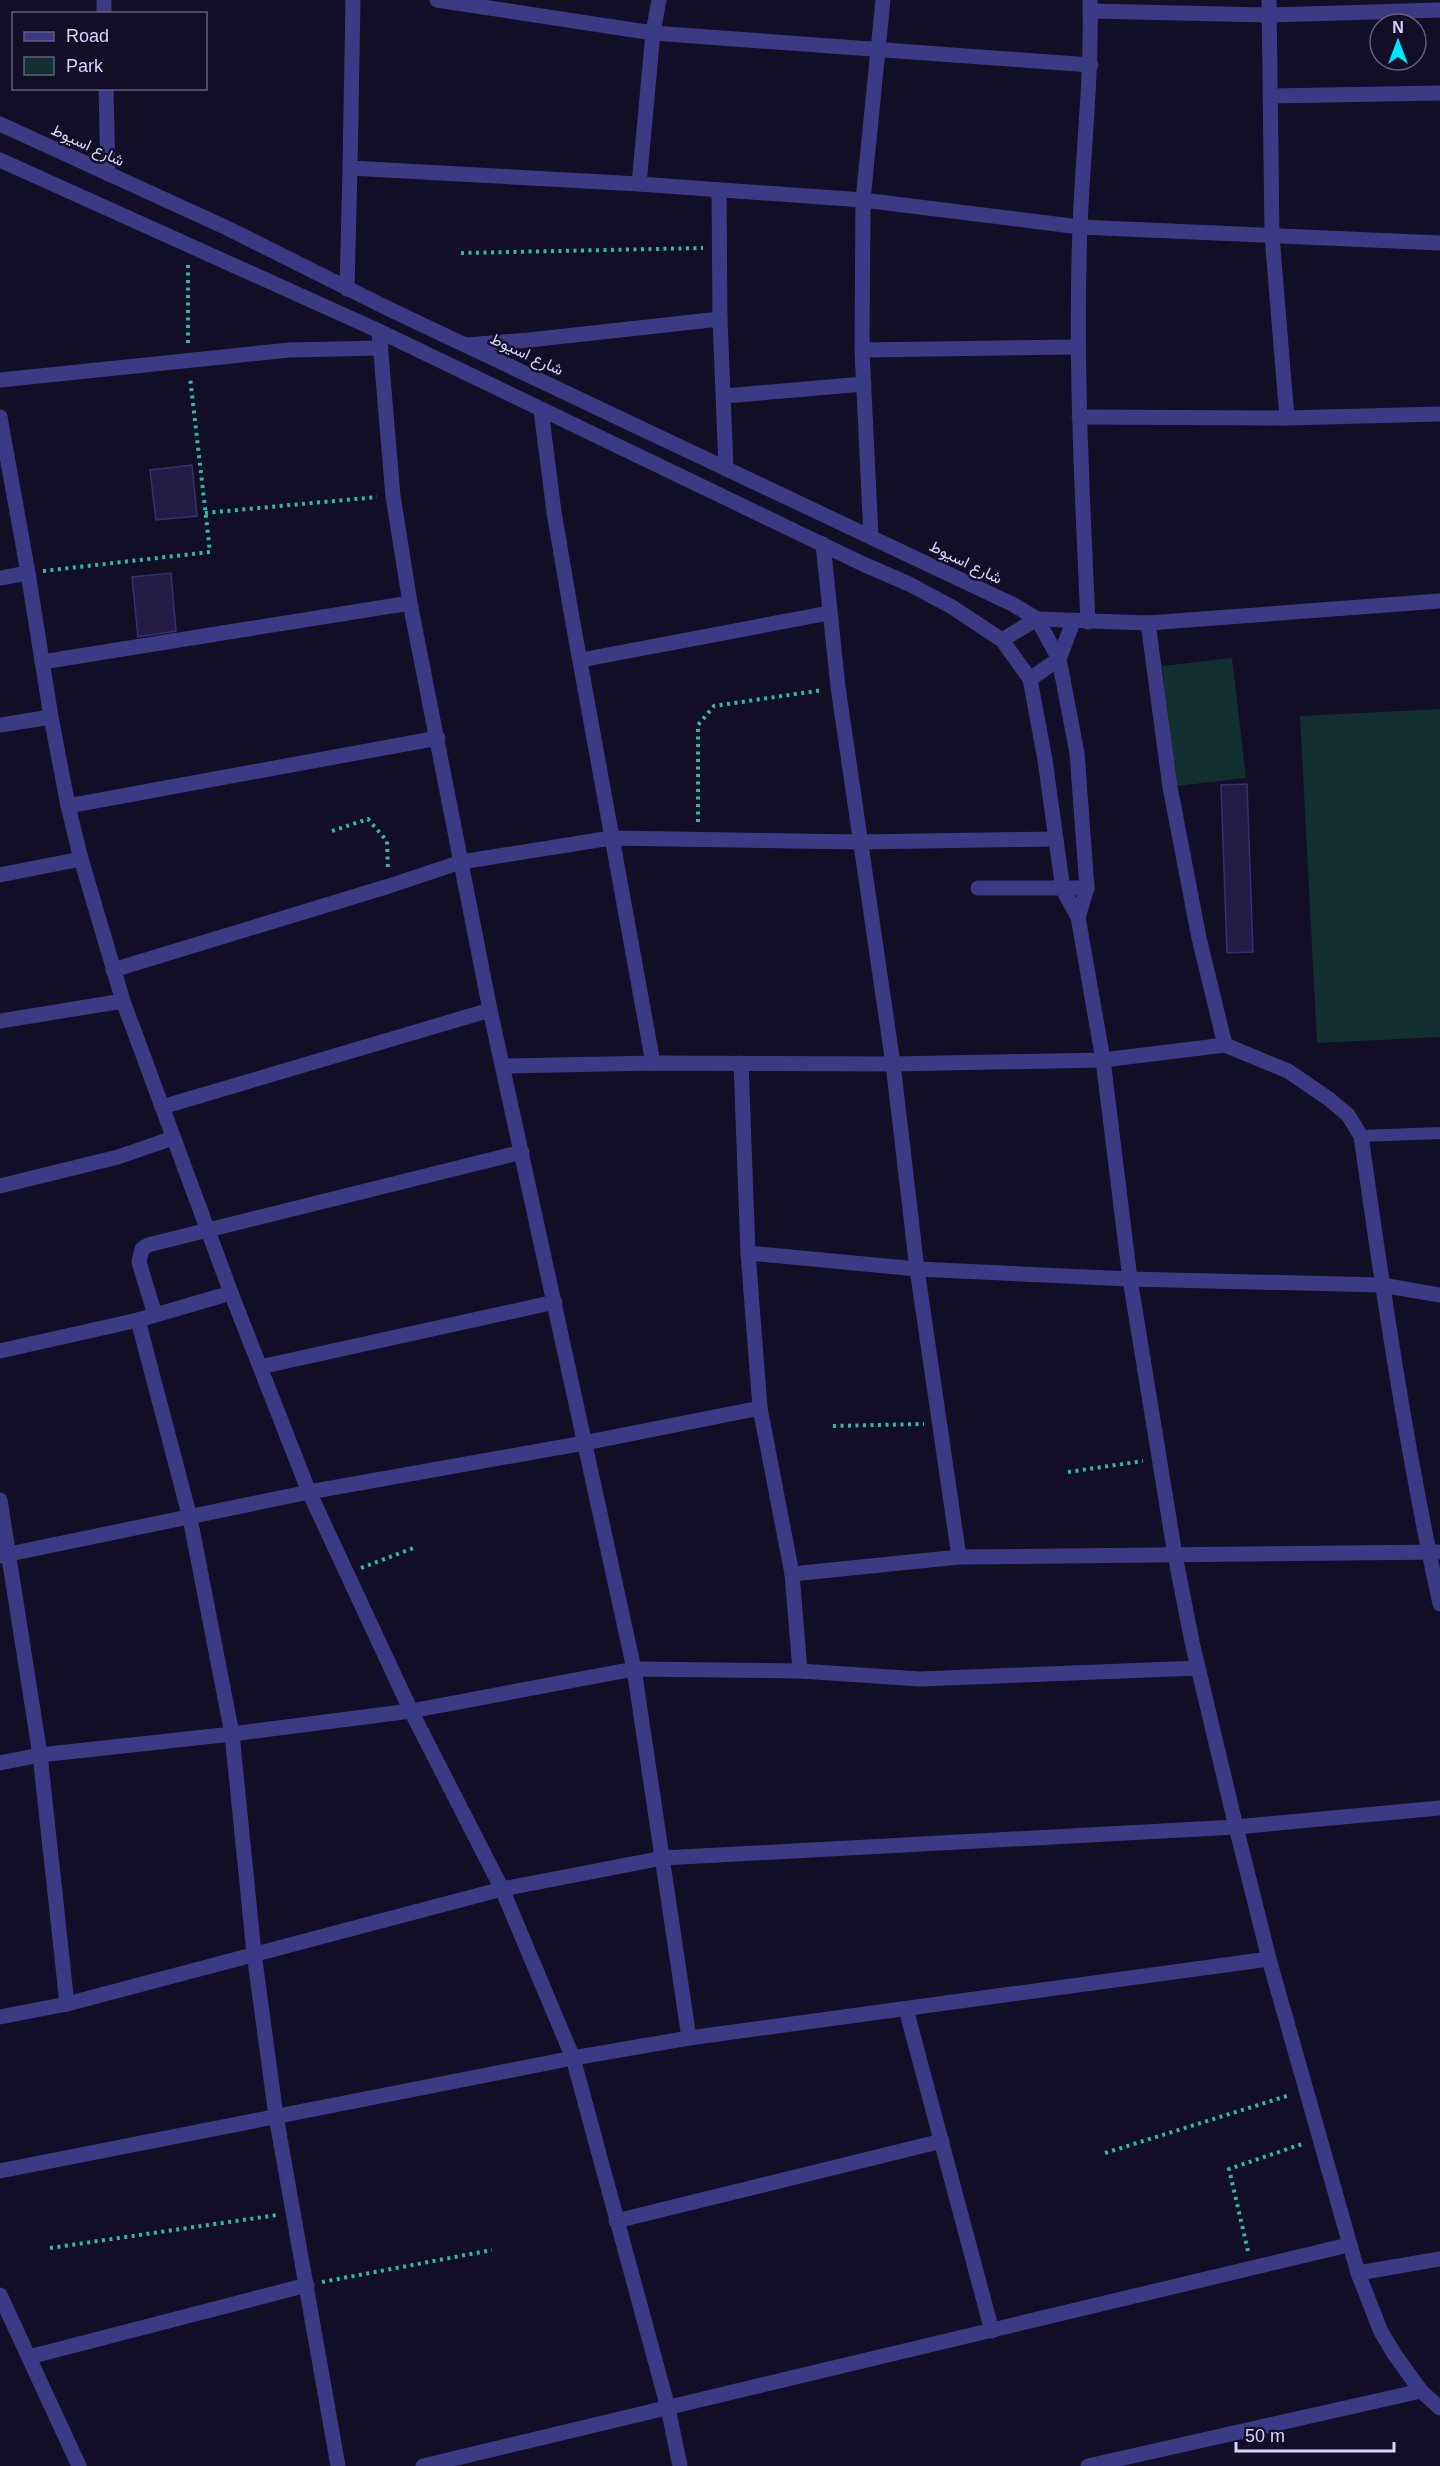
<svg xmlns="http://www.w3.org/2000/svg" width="1440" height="2466" font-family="Arial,Vazirmatn,sans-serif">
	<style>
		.green { fill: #12302f }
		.building { fill: #241b47; stroke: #3b2d73; stroke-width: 1.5 }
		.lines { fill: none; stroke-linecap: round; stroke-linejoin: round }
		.path { stroke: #2fb8b0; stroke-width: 4; stroke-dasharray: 3 4.5; stroke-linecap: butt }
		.service { stroke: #3d3a85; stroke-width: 12 }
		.minor { stroke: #3d3a85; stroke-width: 15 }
		.tertiary { stroke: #3d3a85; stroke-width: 15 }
		.labels { text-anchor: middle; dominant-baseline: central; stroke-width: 5; stroke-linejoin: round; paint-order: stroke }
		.street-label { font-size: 16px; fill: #d9d4ff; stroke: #130f26 }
	</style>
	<rect width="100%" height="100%" fill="#130f26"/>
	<g class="green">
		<path d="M1232 658 1246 778 1176 786 1162 666Z"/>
		<path d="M1440 709V1037L1317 1043 1300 716Z"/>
	</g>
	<g class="building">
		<path d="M192 465 197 516 156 520 150 470Z"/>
		<path d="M171 573 176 631 138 637 132 577Z"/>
		<path d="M1247 784 1253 952 1227 953 1221 785Z"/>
	</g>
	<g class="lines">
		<g class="path">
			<path d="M461 253 703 248"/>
			<path d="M188 343V264"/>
			<path d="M205 513 377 497"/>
			<path d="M43 571 210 552 190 377"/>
			<path d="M698 822V725L714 706 823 690"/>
			<path d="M332 831 368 819 387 841 388 870"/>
			<path d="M833 1426 924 1424"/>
			<path d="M1068 1472 1143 1461"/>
			<path d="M361 1568 416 1547"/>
			<path d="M1105 2153 1290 2095"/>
			<path d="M50 2248 277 2215"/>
			<path d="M1248 2251 1229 2169 1305 2143"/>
			<path d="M322 2282 492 2250"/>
		</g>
		<path class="service" d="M1361 1136 1440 1133"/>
		<g class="minor">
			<path d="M104 0V14"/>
			<path d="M437 0 653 33 1091 65"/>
			<path d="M1269 0 1272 236 1287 418"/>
			<path d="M1090 11 1268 15 1440 10"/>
			<path d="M106 88 108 174"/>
			<path d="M1271 96 1440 93"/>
			<path d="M350 168 353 0"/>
			<path d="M639 184 653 33 659 0"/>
			<path d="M719 191 720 319 726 469"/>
			<path d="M347 289 350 168 639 184 863 200 1080 227 1440 243"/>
			<path d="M379 331 393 496 410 603 490 1010 634 1669 689 2038"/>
			<path d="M466 345 529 340 720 319"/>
			<path d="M862 350 1078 347"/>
			<path d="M0 380 289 350 381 348"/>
			<path d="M725 396 864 384"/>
			<path d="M541 410 554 512 571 612 653 1063"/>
			<path d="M0 417 28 573 51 717 68 806 81 859 123 1001 231 1293 309 1492 411 1711 502 1889 573 2058 668 2408 680 2466"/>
			<path d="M1079 417 1287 418 1440 414"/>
			<path d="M871 537 862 350 863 200 883 0"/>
			<path d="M823 544 838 687 893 1064 917 1269 959 1557"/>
			<path d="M0 578 28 573"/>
			<path d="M1088 622C1082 490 1075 359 1080 227 1083 151 1092 76 1090 0"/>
			<path d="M1148 623 1170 787 1199 938 1225 1045"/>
			<path d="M581 660 829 613"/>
			<path d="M42 662 410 603"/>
			<path d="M0 725 51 717"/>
			<path d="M68 806 438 738"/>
			<path d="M0 875 81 859"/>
			<path d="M978 888H1087"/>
			<path d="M113 970 389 886 461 862 611 838 859 842 1056 839"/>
			<path d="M0 1021 123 1001"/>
			<path d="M741 1063 748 1253 760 1408 792 1574 800 1671"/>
			<path d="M504 1066 653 1063 893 1064 1103 1060 1225 1045 1288 1071 1329 1099 1348 1115 1361 1136C1383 1292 1406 1449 1440 1604"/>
			<path d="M162 1107 490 1010"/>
			<path d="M0 1186 118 1157 173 1138"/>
			<path d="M748 1253 917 1269 1130 1279 1382 1285 1440 1295"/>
			<path d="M155 1315 139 1262 142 1249 148 1245 522 1152"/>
			<path d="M138 1320 190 1518 232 1734 254 1953 276 2116 338 2466"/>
			<path d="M0 1351 138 1320 231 1293"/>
			<path d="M260 1367 555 1302"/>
			<path d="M0 1500 40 1755 67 2004"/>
			<path d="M0 1556 309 1492 584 1443 760 1408"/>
			<path d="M792 1574 959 1557 1440 1552"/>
			<path d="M0 1763 40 1755 232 1734 411 1711 634 1669 800 1671 920 1679 1198 1668"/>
			<path d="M906 2009 992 2331"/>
			<path d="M0 2017 67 2004 502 1889 663 1858 1236 1827 1440 1808"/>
			<path d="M0 2171 573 2058 689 2038 1269 1959"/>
			<path d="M616 2221 942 2141"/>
			<path d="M1358 2273 1440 2259"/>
			<path d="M0 2295 79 2466"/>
			<path d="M29 2357 307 2285"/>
			<path d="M423 2466 1348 2245"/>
			<path d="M1088 2466 1421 2391"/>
		</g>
		<g class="tertiary">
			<path d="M0 124 227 228 389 309 1014 605 1037 619 1059 659 1077 753 1087 888 1078 917"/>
			<path d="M0 160 379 331 863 564 909 584 952 607 1002 640 1030 679 1045 760 1063 890 1078 917 1103 1060 1130 1279 1175 1555 1192 1642 1236 1827 1269 1959 1358 2273 1381 2332 1395 2355 1421 2391 1440 2408"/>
			<path d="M1002 640 1037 619 1148 623 1440 601"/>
			<path d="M1030 679 1059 659 1073 622"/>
		</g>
	</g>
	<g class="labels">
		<g class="street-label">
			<text transform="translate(88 145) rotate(25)">شارع اسيوط</text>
			<text transform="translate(527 354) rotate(25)">شارع اسيوط</text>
			<text transform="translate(966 562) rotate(26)">شارع اسيوط</text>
		</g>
	</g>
	<rect x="12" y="12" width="195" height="78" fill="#130f26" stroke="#625e7d" stroke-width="1.5"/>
	<rect x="24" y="32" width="30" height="9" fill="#3d3a85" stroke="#625e7d" stroke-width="1.5"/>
	<text x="66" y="42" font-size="18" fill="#d9d4ff">Road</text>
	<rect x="24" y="57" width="30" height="18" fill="#12302f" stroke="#625e7d" stroke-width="1.5"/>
	<text x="66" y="72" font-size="18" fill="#d9d4ff">Park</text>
	<g transform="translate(1398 42)"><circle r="28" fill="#130f26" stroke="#625e7d" stroke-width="1.5"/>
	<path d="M0-4.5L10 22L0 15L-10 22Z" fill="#00e5ff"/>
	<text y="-9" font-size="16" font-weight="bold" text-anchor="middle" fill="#d9d4ff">N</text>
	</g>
	<path d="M1236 2442v9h158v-9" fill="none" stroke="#d9d4ff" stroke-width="3"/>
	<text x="1245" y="2442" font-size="18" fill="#d9d4ff" stroke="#130f26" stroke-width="4.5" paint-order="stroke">50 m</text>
</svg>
